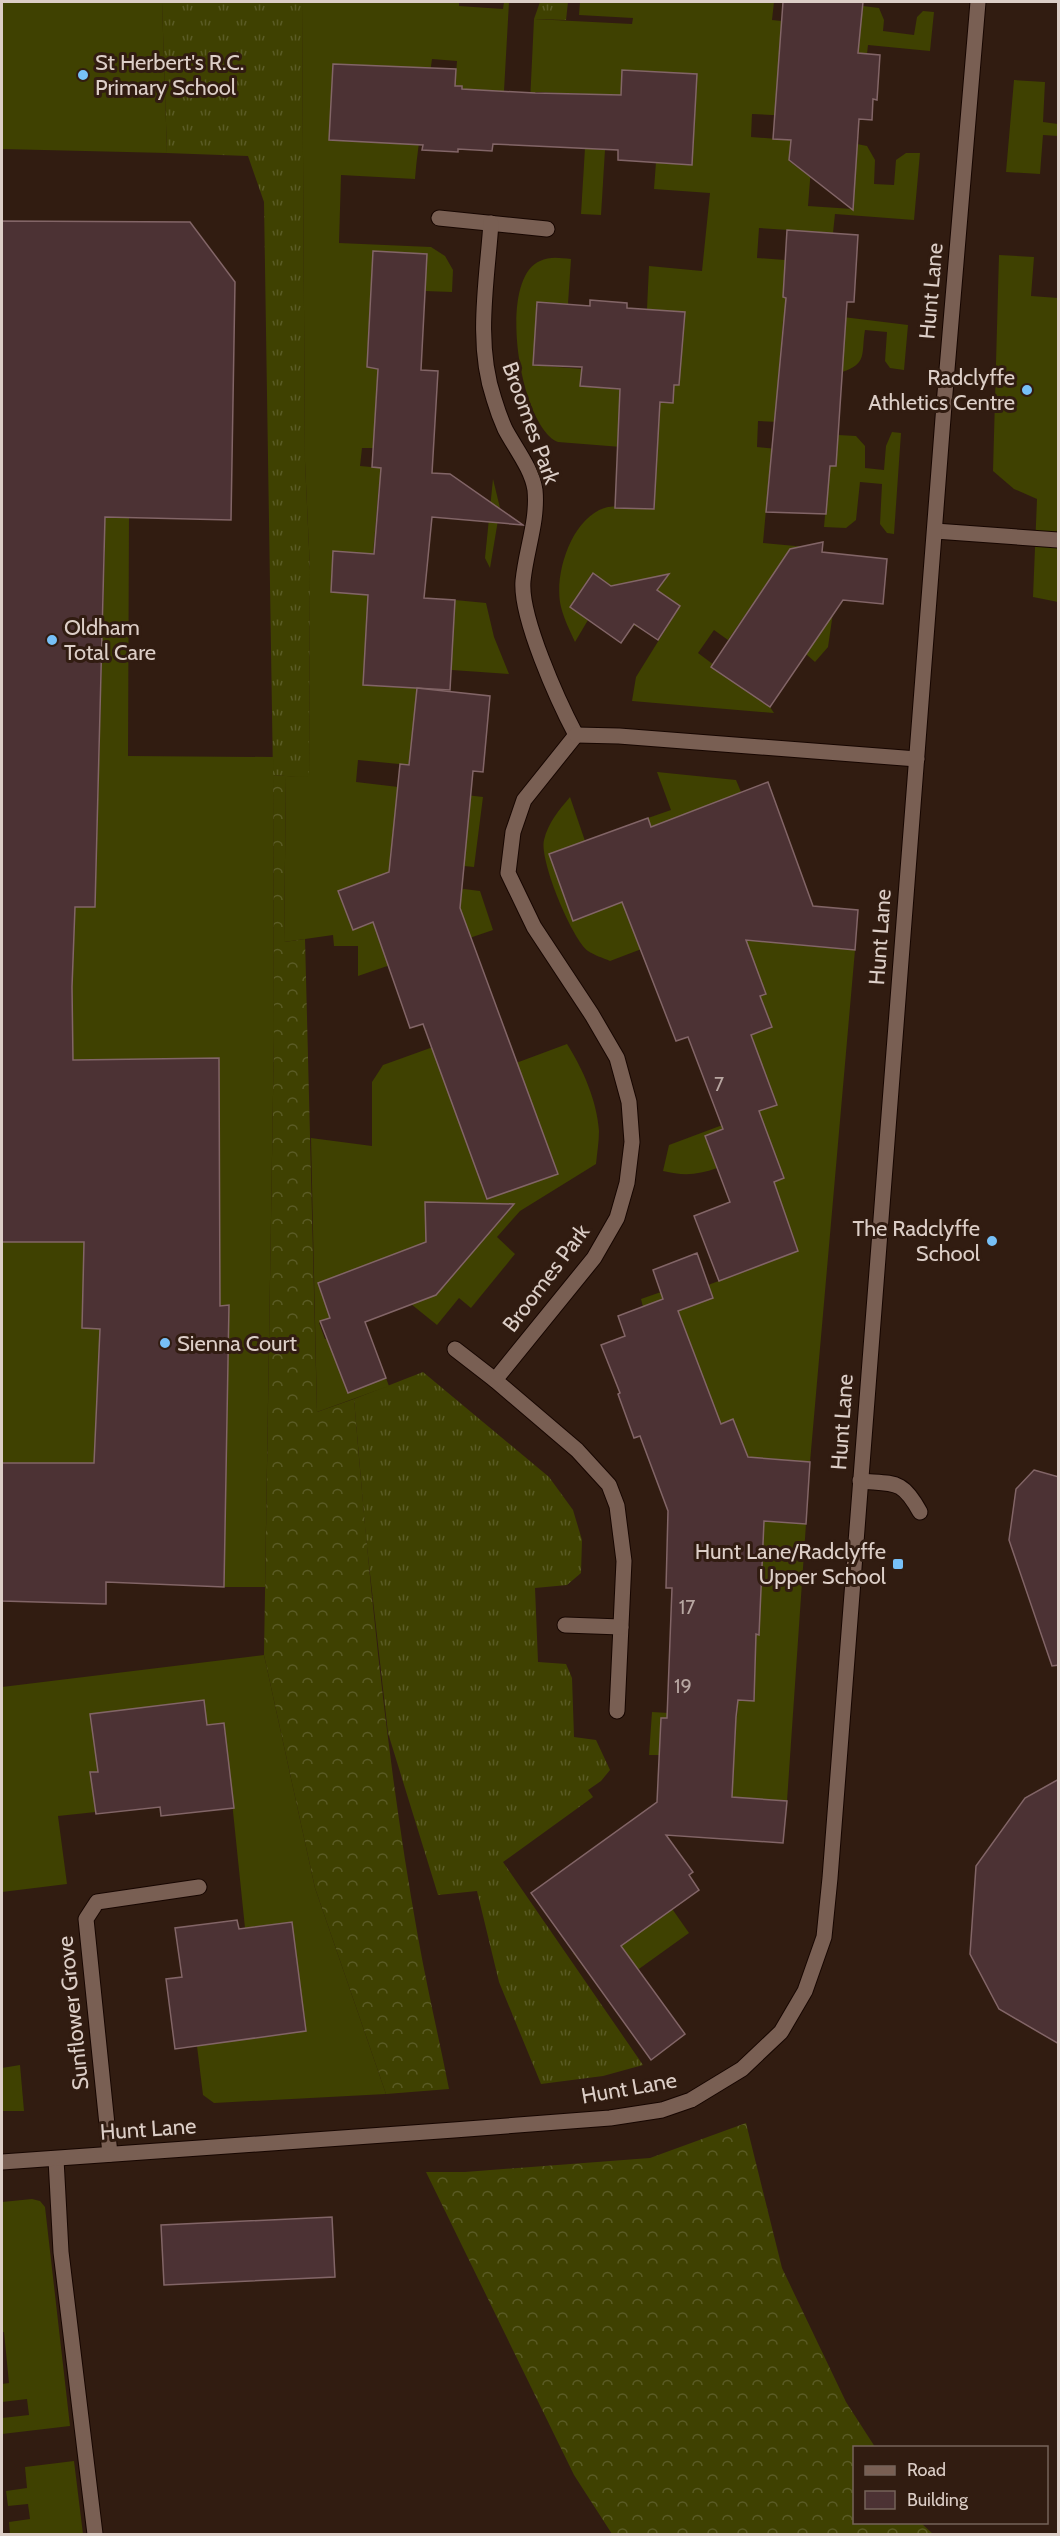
<svg xmlns="http://www.w3.org/2000/svg" width="1060" height="2536" font-family="Cabin,sans-serif">
	<style>
		.grass { fill: url(#grass-tufts) }
		.forest { fill: url(#forest-crowns) }
		.garden { fill: #3f4101; fill-rule: evenodd }
		.building { fill: #4c3234; stroke: #826567; stroke-width: 1.5 }
		.lines { fill: none; stroke-linecap: round; stroke-linejoin: round }
		.minor-casing { stroke: #170601; stroke-width: 17 }
		.minor { stroke: #795f53; stroke-width: 15 }
		.poi-dot { fill: #77c0f7; stroke: #311c11; stroke-width: 2 }
		.labels { text-anchor: middle; dominant-baseline: central; stroke-width: 6; stroke-linejoin: round; paint-order: stroke }
		.number-label { font-size: 20px; fill: #b8a7a2 }
		.poi-label { font-size: 22px; fill: #dccec7; stroke: #311c11; text-anchor: start }
		.street-label { font-size: 22px; fill: #dccec7; stroke: #311c11 }
	</style>
	<defs>
		<pattern id="grass-tufts" width="24" height="20" patternUnits="userSpaceOnUse" patternTransform="scale(1.5)"><rect width="24" height="20" fill="#3f4101"/><path d="M3 7l-1-3M5 7V3M7 7l1-3M15 17l-1-3M17 17v-4M19 17l1-3" fill="none" stroke="#5a5b25"/></pattern>
		<pattern id="forest-crowns" width="20" height="18" patternUnits="userSpaceOnUse" patternTransform="scale(1.5)"><rect width="20" height="18" fill="#3f4101"/><path d="M2 6a3 3 0 1 1 6 0M12 15a3 3 0 1 1 6 0" fill="none" stroke="#5a5b25"/></pattern>
	</defs>
	<rect width="100%" height="100%" fill="#311c11"/>
	<g class="grass">
		<path d="M162 2H302L305 462 310 570 309 778 273 775 264 202 248 156 167 153Z"/>
		<path d="M540 2H568L566 20 534 19Z"/>
		<path d="M423 1372 549 1477 573 1510 582 1540 581 1573 567 1585 535 1588 538 1662 566 1664 572 1678 574 1737 596 1740 610 1770 601 1781 588 1790 593 1797 503 1862 643 2065 603 2076 541 2084 499 1982 477 1891 438 1895 388 1733 366 1538 354 1399Z"/>
	</g>
	<g class="forest">
		<path d="M273 775 286 776 284 942 305 939 317 1412 354 1399C369 1578 386 1759 418 1937 427 1988 439 2038 449 2089L386 2094 315 1888 264 1655 274 1034Z"/>
		<path d="M746 2123 782 2268 846 2402 875 2447 854 2448V2522L921 2523 933 2534H612L574 2475 426 2172H465L650 2158Z"/>
	</g>
	<g class="garden">
		<path d="M2 2H162L167 153 2 149Z"/>
		<path d="M302 2H459V6L503 9 504 2H509L501 144H493L496 91 462 89V86H455L457 61 432 59C427 99 418 139 415 179L341 175 339 243 431 247 445 256 453 270 452 292 425 291 427 254 373 251 367 367 378 369 374 448H362L360 466 448 474 447 490 379 485 373 554 334 552 331 592 370 595 451 664 455 600 486 603 494 637 509 674 409 667 364 685 417 688 409 765 358 760 356 782 483 797 474 867 464 866 397 796 390 858 420 862 338 891 353 930 464 889 480 891 493 930 358 976V946H334L333 935 284 942 286 776 309 777 310 570 305 462ZM333 64 413 68 329 140Z"/>
		<path d="M580 2H774L772 20 860 29 863 6 879 8 884 20 883 31 914 35 917 17 923 11 934 12 930 51 868 45 867 54 817 50 813 95 790 147 789 161 797 167 811 168 808 206 853 209 857 144 867 146 875 160 874 184 894 185 896 160 906 153H920L914 220 835 214 833 233 759 228 757 258 785 260 783 297 836 301 835 316 908 325 904 370 890 368 885 361 887 332 865 330C861 353 868 364 842 372L783 321 778 381 779 422 758 421 757 447 777 449V462L836 466 838 435 856 436 865 446V468L884 470 886 446 892 432 901 433 894 534 887 533 880 524 882 484 860 482 856 520 846 528 824 527 828 481 769 476 763 543 817 548 835 599 828 647 815 662 806 654 813 614 767 583 728 640 714 630 698 653 770 707 774 713 632 701 636 677 680 606 664 595 641 629 633 625 650 584 644 579 632 581 624 594 592 573 570 607 588 620 575 642C570 631 564 619 561 607 553 575 572 515 608 507 622 505 640 508 655 509V492L634 448 558 442C520 427 496 279 540 261 550 256 560 258 571 259L568 304 537 302 533 365 582 369 581 386 623 390 673 403 674 385H679L684 312 647 309 649 266 702 271 710 193 654 189 656 162 692 164 697 74 622 70 618 149 608 95 536 92 534 124 529 123 534 19 632 24 633 18 579 15ZM752 114 791 116 789 140 751 137Z"/>
		<path d="M1014 80 1045 82 1043 122 1058 124V136L1043 135 1040 174 1006 172Z"/>
		<path d="M585 148 605 150 601 215 581 214Z"/>
		<path d="M999 255 1034 257 1031 296 1058 298V602L1033 597 1037 499 1014 489 993 471Z"/>
		<path d="M493 479 500 508 490 568 485 558Z"/>
		<path d="M55 515 129 518 128 756 273 757 274 1034 265 1587H224L229 1306H220L219 1058 82 1328 103 1329 96 1407 100 1408 98 1470 2 1469V1242H42L38 1022H2V1016L53 1015 20 906H95L105 545Z"/>
		<path d="M657 772 736 780 741 792 663 858 648 818 671 810Z"/>
		<path d="M570 797 585 841 550 854 593 894 812 906 809 946 855 950 810 1462 730 1455 743 1446 733 1420 702 1431 715 1409 698 1364 643 1307 641 1299 661 1292 670 1314 712 1298 708 1285 791 1254 797 1246 791 1230 729 1198 784 1178 760 1115 705 1136 717 1168C698 1175 683 1176 663 1171L669 1145 776 1105 751 1035 772 1027 747 1002 766 994 756 968 673 937 610 961C603 958 594 955 588 951 572 939 539 860 544 840 548 823 559 810 570 797Z"/>
		<path d="M567 1044C583 1069 597 1101 599 1131 599 1142 597 1153 596 1164L520 1211 497 1237 515 1254 471 1308 459 1298 437 1325 406 1300 389 1258 318 1283 330 1318 319 1323 325 1339 339 1334 332 1350 348 1392 386 1378 389 1386 317 1412 311 1138 372 1146V1082L383 1065 433 1047 516 1063ZM536 1115 558 1174 521 1187 509 1154ZM433 1202 444 1203 485 1238 445 1285 415 1259 438 1232 425 1222V1211Z"/>
		<path d="M745 1520 806 1524 787 1801 732 1797 736 1721 660 1755H649L652 1712 737 1717 738 1700H754L755 1657 742 1634H759L760 1596Z"/>
		<path d="M264 1655 315 1888 386 2094 214 2103 203 2095 197 2046 306 2031 292 1922 245 1928 224 1724 207 1725 203 1700 91 1714 98 1772H91L96 1812 58 1816 67 1884 2 1892V1687Z"/>
		<path d="M654 1883 689 1933 604 1994 573 1953 602 1932Z"/>
		<path d="M20 2065 24 2111H2V2068Z"/>
		<path d="M32 2199 40 2201 45 2207 70 2426 2 2434V2418L29 2415 27 2399 2 2402V2384L9 2383 4 2332H2V2202Z"/>
		<path d="M74 2461 83 2534H10L9 2522 30 2519 28 2504 8 2506 6 2491 27 2488 25 2467Z"/>
	</g>
	<g class="building">
		<path d="M783 2H863L858 53 880 55 877 100 873 99 872 120 859 119 853 210 789 160 791 140 773 139Z"/>
		<path d="M333 64 456 69 455 86H462V89L535 93 621 95 622 70 697 74 692 165 618 160V150L493 144 492 151 458 149V152L422 150 423 145 329 140Z"/>
		<path d="M2 221 190 222 235 282 231 520 105 517 95 907H75L72 987 73 1060 219 1058 220 1306 229 1305 224 1587 106 1582V1604L2 1601V1463H94L100 1329 82 1328 84 1242H2Z"/>
		<path d="M787 230 858 235 854 302H847L836 466H830L826 514 766 512 786 298 783 297Z"/>
		<path d="M373 251 427 254 421 370 438 371 432 473 450 474 523 525 432 517 424 598 455 600 450 690 363 685 368 595 331 592 333 551 374 554 381 468 372 467 378 369 367 367Z"/>
		<path d="M590 300 627 303V308L685 312 679 385H674L673 403 660 402 654 509 615 508 620 389 580 386 582 367 533 365 537 302 590 306Z"/>
		<path d="M823 542 822 552 887 559 883 604 843 600 770 707 711 667 790 549Z"/>
		<path d="M593 573 611 586 669 574 657 590 680 606 658 640 634 624 621 643 570 607Z"/>
		<path d="M417 688 490 696 483 772 473 771 460 908 558 1174 487 1199 423 1024 410 1028 373 922 353 930 338 891 389 872 400 764 409 765Z"/>
		<path d="M768 782 813 906 858 910 855 950 746 940 766 994 760 996 772 1027 751 1035 777 1105 759 1111 784 1178 774 1182 798 1251 719 1281 694 1216 730 1202 705 1136 723 1129 688 1037 676 1041 622 902 573 921 549 854 648 818 651 827Z"/>
		<path d="M425 1202 514 1204 436 1295 365 1322 386 1378 348 1393 320 1321 330 1318 318 1283 426 1242Z"/>
		<path d="M697 1253 713 1298 678 1311 721 1424 733 1419 748 1457 810 1462 806 1524 764 1521 759 1635 756 1634 754 1701 738 1700 736 1717 732 1797 787 1801 783 1843 666 1835 693 1872 689 1875 699 1890 621 1946 685 2034 651 2060 531 1893 657 1802 661 1718H667L672 1588H666L668 1511 640 1436 634 1438 618 1394 620 1393 601 1345 625 1336 618 1316 663 1299 653 1270Z"/>
		<path d="M1034 1470 1059 1477V1665L1052 1666 1009 1540 1016 1489Z"/>
		<path d="M204 1700 207 1725 224 1723 234 1808 161 1816 160 1807 96 1814 90 1772H98L90 1714Z"/>
		<path d="M1059 1779V2044L999 2009 970 1954 976 1866 1025 1798Z"/>
		<path d="M237 1920 239 1929 292 1922 306 2031 175 2049 166 1979 182 1977 175 1928Z"/>
		<path d="M332 2217 335 2277 164 2285 161 2225Z"/>
	</g>
	<g class="lines">
		<defs>
			<g id="minor">
				<path d="M439 218 547 229"/>
				<path d="M491 223C487 281 475 343 494 399 497 409 501 420 505 429 515 448 532 469 535 490 538 521 526 550 523 581 520 617 558 701 576 735"/>
				<path d="M935 531 1058 540"/>
				<path d="M576 735 524 800 513 832 508 873 534 927 592 1015 617 1058 629 1102 632 1142 627 1183 617 1218 594 1258 495 1380 577 1450 609 1485 617 1506 624 1561 617 1711"/>
				<path d="M576 735 619 736 917 759"/>
				<path d="M455 1349 495 1380"/>
				<path d="M860 1481C895 1484 902 1479 920 1512"/>
				<path d="M565 1625 621 1627"/>
				<path d="M110 2154 86 1919 97 1902 199 1887"/>
				<path d="M56 2159 61 2252 95 2534"/>
				<path d="M2 2162 454 2130 610 2118 662 2110 691 2100 742 2069 781 2032 805 1991 824 1937 830 1878 944 405 978 2"/>
			</g>
		</defs>
		<use href="#minor" class="minor-casing"/>
		<use href="#minor" class="minor"/>
	</g>
	<g class="poi-dot">
		<circle cx="83" cy="75" r="6"/>
		<circle cx="1027" cy="390" r="6"/>
		<circle cx="52" cy="640" r="6"/>
		<circle cx="992" cy="1241" r="6"/>
		<circle cx="165" cy="1343" r="6"/>
		<rect x="892" y="1558" width="12" height="12" rx="3"/>
	</g>
	<g class="labels">
		<g class="number-label">
			<text x="719" y="1084">7</text>
			<text x="687" y="1607">17</text>
			<text x="683" y="1686">19</text>
		</g>
		<g class="poi-label">
			<text x="95" y="62">St Herbert's R.C.<tspan x="95" dy="25">Primary School</tspan></text>
			<text x="1015" y="377" text-anchor="end">Radclyffe<tspan x="1015" dy="25">Athletics Centre</tspan></text>
			<text x="64" y="627">Oldham<tspan x="64" dy="25">Total Care</tspan></text>
			<text x="980" y="1228" text-anchor="end">The Radclyffe<tspan x="980" dy="25">School</tspan></text>
			<text x="177" y="1343">Sienna Court</text>
			<text x="886" y="1551" text-anchor="end">Hunt Lane/Radclyffe<tspan x="886" dy="25">Upper School</tspan></text>
		</g>
		<g class="street-label">
			<text transform="translate(931 291) rotate(-85)">Hunt Lane</text>
			<text transform="translate(531 423) rotate(70)">Broomes Park</text>
			<text transform="translate(880 937) rotate(-86)">Hunt Lane</text>
			<text transform="translate(546 1278) rotate(-53)">Broomes Park</text>
			<text transform="translate(842 1422) rotate(-86)">Hunt Lane</text>
			<text transform="translate(73 2013) rotate(-96)">Sunflower Grove</text>
			<text transform="translate(629 2088) rotate(-10)">Hunt Lane</text>
			<text transform="translate(148 2129) rotate(-4)">Hunt Lane</text>
		</g>
	</g>
	<rect width="1060" height="2536" fill="none" stroke="#dccec7" stroke-width="6"/>
	<rect x="853" y="2446" width="195" height="78" fill="#311c11" stroke="#75635a" stroke-width="1.5"/>
	<rect x="865" y="2466" width="30" height="9" fill="#795f53" stroke="#75635a" stroke-width="1.5"/>
	<text x="907" y="2476" font-size="18" fill="#dccec7">Road</text>
	<rect x="865" y="2491" width="30" height="18" fill="#4c3234" stroke="#75635a" stroke-width="1.5"/>
	<text x="907" y="2506" font-size="18" fill="#dccec7">Building</text>
</svg>
